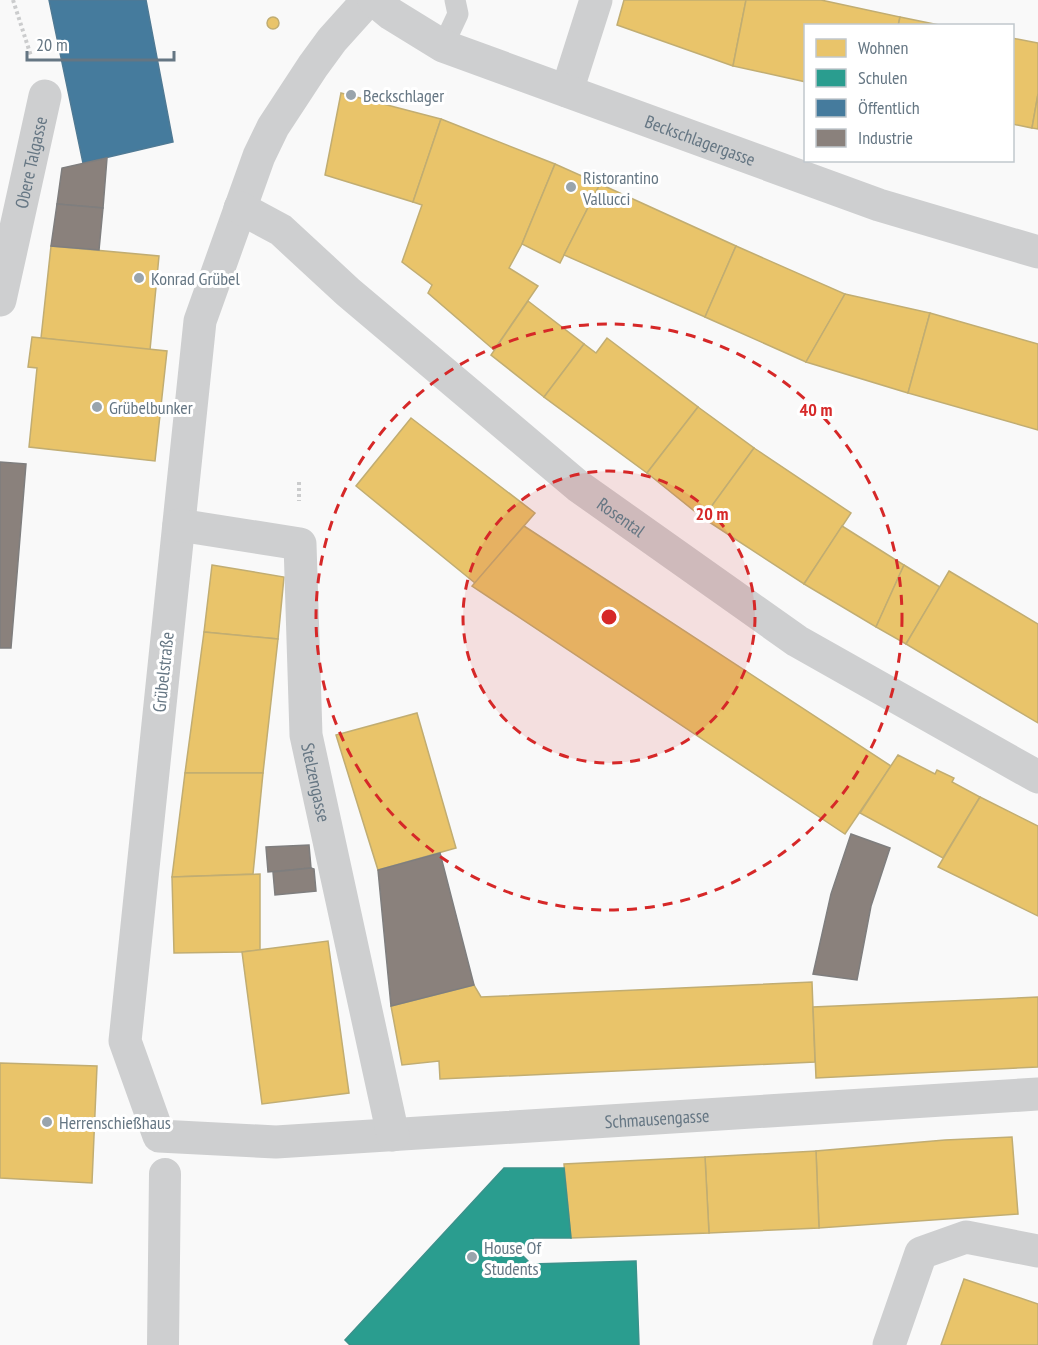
<svg xmlns="http://www.w3.org/2000/svg" width="1038" height="1345" font-family="'PT Sans Narrow',sans-serif">
	<style>
		.homes { fill: #e9c46a; stroke: #c1ad72; stroke-width: 1.5 }
		.schools { fill: #2a9d8f; stroke: #3c918b; stroke-width: 1.5 }
		.public { fill: #457b9d; stroke: #4f7a95; stroke-width: 1.5 }
		.industry { fill: #8a817c; stroke: #7f7e7e; stroke-width: 1.5 }
		.lines { fill: none; stroke-linecap: round; stroke-linejoin: round }
		.path { stroke: #cbcccd; stroke-width: 4; stroke-dasharray: 3 3; stroke-linecap: butt }
		.service { stroke: #cecfd0; stroke-width: 21 }
		.pedestrian { stroke: #cecfd0; stroke-width: 32 }
		.minor { stroke: #cecfd0; stroke-width: 33 }
		.tertiary { stroke: #cecfd0; stroke-width: 33 }
		.ring { fill: none; stroke: #d62828; stroke-width: 3; stroke-dasharray: 10 8 }
		.poi-dot { fill: #99a4ac; stroke: #fff; stroke-width: 2 }
		.labels { text-anchor: middle; dominant-baseline: central; stroke-width: 6; stroke-linejoin: round; paint-order: stroke }
		.poi-label { font-size: 18px; fill: #657683; stroke: #fff; text-anchor: start }
		.street-label { font-size: 18px; fill: #657683; stroke: #fff }
		.centre { fill: #d62828; stroke: #fff; stroke-width: 3 }
		.ring-label { font-size: 18px; text-anchor: middle; font-weight: bold; fill: #d62828; stroke: #fff; stroke-width: 6; stroke-linejoin: round; paint-order: stroke }
	</style>
	<rect width="100%" height="100%" fill="#f9f9f9"/>
	<g class="homes">
		<path d="M624 0H746L733 66 617 25Z"/>
		<path d="M746 0H821L900 17 898 26H806V82L733 66Z"/>
		<circle cx="273" cy="23" r="6"/>
		<path d="M900 17 944 26H898Z"/>
		<path d="M1012 38 1038 43V94L1032 128 1012 124Z"/>
		<path d="M341 93 441 119 413 202 325 175Z"/>
		<path d="M1038 94V129L1032 128Z"/>
		<path d="M441 119 555 164 522 244 509 268 538 286 494 350 428 293 432 285 402 262 422 205 413 202Z"/>
		<path d="M555 164 600 184 560 263 522 244Z"/>
		<path d="M600 184 736 246 705 317 564 255Z"/>
		<path d="M51 246 159 256 150 350 41 338Z"/>
		<path d="M736 246 845 294 806 362 705 317Z"/>
		<path d="M845 294 930 313 908 393 806 362Z"/>
		<path d="M528 301 584 344 544 397 491 355Z"/>
		<path d="M930 313 1038 344V430L908 393Z"/>
		<path d="M32 337 167 351 155 461 29 447 37 368 28 367Z"/>
		<path d="M607 338 698 407 647 473 544 397 584 344 596 353Z"/>
		<path d="M698 407 754 448 703 518 647 473Z"/>
		<path d="M411 418 535 513 475 583 356 486Z"/>
		<path d="M754 448 851 513 804 584 703 518Z"/>
		<path d="M524 526 891 766 845 834 472 586Z"/>
		<path d="M842 526 904 565 876 627 804 584Z"/>
		<path d="M212 565 284 577 278 639 204 632Z"/>
		<path d="M904 565 940 587 906 644 876 627Z"/>
		<path d="M949 571 1038 624V723L906 644Z"/>
		<path d="M204 632 278 639 263 773H185Z"/>
		<path d="M417 713 456 848 378 870 336 735Z"/>
		<path d="M898 755 935 774 937 770 954 778 952 782 980 797 943 858 860 813Z"/>
		<path d="M185 773H263L253 874 172 877Z"/>
		<path d="M980 797 1038 826V916L938 867Z"/>
		<path d="M260 874V950L242 952 174 953 172 877Z"/>
		<path d="M328 941 349 1093 262 1104 242 952Z"/>
		<path d="M812 982 815 1062 440 1079 439 1061 402 1065 391 1006 474 985 481 997Z"/>
		<path d="M1038 997V1067L816 1078 813 1007Z"/>
		<path d="M0 1063 97 1066 92 1183 0 1178Z"/>
		<path d="M1012 1137 1018 1214 819 1228 816 1151 945 1140Z"/>
		<path d="M816 1151 819 1228 709 1233 705 1157Z"/>
		<path d="M705 1157 709 1233 571 1238 564 1164Z"/>
		<path d="M964 1279 1038 1304V1345H941Z"/>
	</g>
	<path class="schools" d="M504 1168H564L571 1238H534L520 1253 531 1264 636 1261 639 1345H350L345 1340Z"/>
	<path class="public" d="M49 0H146L173 142 83 163Z"/>
	<g class="industry">
		<path d="M107 158 103 208 57 204 62 168Z"/>
		<path d="M57 204 103 208 99 250 51 246Z"/>
		<path d="M0 462 26 464 11 648H0Z"/>
		<path d="M851 834 890 848 871 906 857 980 813 974 831 894Z"/>
		<path d="M309 845 311 868 268 872 266 847Z"/>
		<path d="M440 853 474 985 391 1006 378 870Z"/>
		<path d="M311 868 314 869 316 891 275 895 273 872Z"/>
	</g>
	<g class="lines">
		<g class="path">
			<path d="M13 0 31 56"/>
			<path d="M299 482V501"/>
		</g>
		<path class="service" d="M443 46 458 14 455 0"/>
		<path class="pedestrian" d="M163 1345 165 1174"/>
		<g class="minor">
			<path id="s1" d="M368 0 332 40 313 66 273 127 259 156 200 321 125 1041 159 1136 276 1142 1038 1094"/>
			<path d="M567 91 596 0"/>
			<path id="s2" d="M240 208 281 230 348 292 578 486 797 641 1038 777"/>
			<path id="s3" d="M0 300 45 96"/>
			<path id="s4" d="M179 525 300 544 306 735 393 1135"/>
			<path d="M889 1345 921 1253 966 1237 1038 1251"/>
		</g>
		<path class="tertiary" id="s5" d="M374 0 391 14 443 46 879 205 1038 252"/>
	</g>
	<circle cx="609" cy="617" r="146" fill="#d62828" fill-opacity=".12"/>
	<g class="ring">
		<circle cx="609" cy="617" r="146"/>
		<circle cx="609" cy="617" r="293"/>
	</g>
	<g class="poi-dot">
		<circle cx="351" cy="95" r="6"/>
		<circle cx="571" cy="187" r="6"/>
		<circle cx="139" cy="278" r="6"/>
		<circle cx="97" cy="407" r="6"/>
		<circle cx="47" cy="1122" r="6"/>
		<circle cx="472" cy="1257" r="6"/>
	</g>
	<g class="labels">
		<g class="poi-label">
			<text x="363" y="95">Beckschlager</text>
			<text x="583" y="177">Ristorantino<tspan x="583" dy="21">Vallucci</tspan></text>
			<text x="151" y="278">Konrad Grübel</text>
			<text x="109" y="407">Grübelbunker</text>
			<text x="59" y="1122">Herrenschießhaus</text>
			<text x="484" y="1247">House Of<tspan x="484" dy="21">Students</tspan></text>
		</g>
		<g class="street-label">
			<text stroke="none"><textPath href="#s5" startOffset="357">Beckschlagergasse</textPath></text>
			<text stroke="none"><textPath href="#s3" startOffset="141">Obere Talgasse</textPath></text>
			<text stroke="none"><textPath href="#s2" startOffset="492">Rosental</textPath></text>
			<text transform="translate(163 672) rotate(-84)">Grübelstraße</text>
			<text stroke="none"><textPath href="#s4" startOffset="362">Stelzengasse</textPath></text>
			<text stroke="none"><textPath href="#s1" startOffset="1690">Schmausengasse</textPath></text>
		</g>
	</g>
	<circle cx="609" cy="617" r="9" class="centre"/>
	<g class="ring-label">
		<text x="816" y="416">40 m</text>
		<text x="712" y="520">20 m</text>
	</g>
	<rect x="804" y="24" width="210" height="138" fill="#ffffff" stroke="#c1c8cd" stroke-width="1.5"/>
	<rect x="816" y="39" width="30" height="18" fill="#e9c46a" stroke="#c1c8cd" stroke-width="1.5"/>
	<text x="858" y="54" font-size="18" fill="#657683">Wohnen</text>
	<rect x="816" y="69" width="30" height="18" fill="#2a9d8f" stroke="#c1c8cd" stroke-width="1.5"/>
	<text x="858" y="84" font-size="18" fill="#657683">Schulen</text>
	<rect x="816" y="99" width="30" height="18" fill="#457b9d" stroke="#c1c8cd" stroke-width="1.5"/>
	<text x="858" y="114" font-size="18" fill="#657683">Öffentlich</text>
	<rect x="816" y="129" width="30" height="18" fill="#8a817c" stroke="#c1c8cd" stroke-width="1.5"/>
	<text x="858" y="144" font-size="18" fill="#657683">Industrie</text>
	<path d="M27 51v9h147v-9" fill="none" stroke="#657683" stroke-width="3"/>
	<text x="36" y="51" font-size="18" fill="#657683" stroke="#ffffff" stroke-width="4.5" paint-order="stroke">20 m</text>
</svg>
